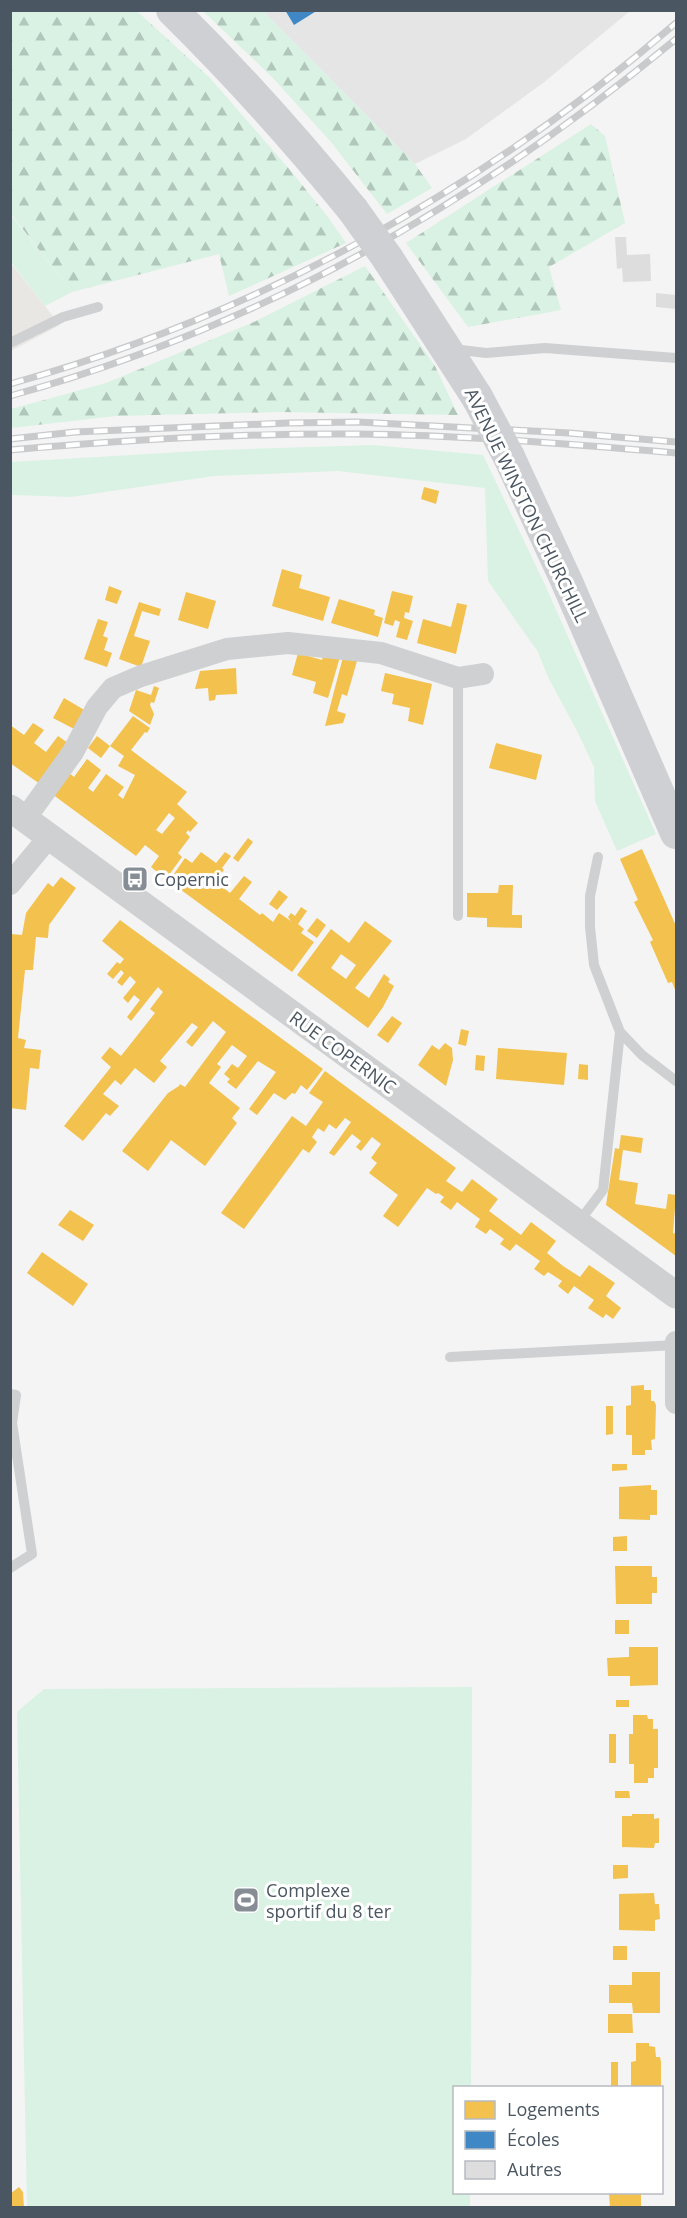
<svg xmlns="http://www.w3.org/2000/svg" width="687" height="2218" font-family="'Open Sans',sans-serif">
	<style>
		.commercial { fill: #e8e7e3 }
		.education { fill: #e6e5e6 }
		.green { fill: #d9f2e3 }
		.forest { fill: url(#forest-firs) }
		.homes { fill: #f2c14e; fill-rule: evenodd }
		.schools { fill: #3f88c5 }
		.building { fill: #ddddde }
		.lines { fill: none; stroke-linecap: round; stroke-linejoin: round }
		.service { stroke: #ced0d2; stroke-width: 10 }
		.minor { stroke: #ced0d2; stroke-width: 22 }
		.tertiary { stroke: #ced0d2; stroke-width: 27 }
		.secondary { stroke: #ced0d4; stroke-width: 32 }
		.rail-casing { stroke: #c9cacc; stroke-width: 7 }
		.rail { stroke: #fff; stroke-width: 4.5; stroke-dasharray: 14; stroke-linecap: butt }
		.secondary-bridge { stroke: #ced0d4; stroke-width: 32 }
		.labels { text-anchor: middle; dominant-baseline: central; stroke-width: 6; stroke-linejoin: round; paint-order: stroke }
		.street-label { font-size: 18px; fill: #4a5661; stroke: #fff }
		.poi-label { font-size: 18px; fill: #4a5661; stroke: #fff; text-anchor: start }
	</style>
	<defs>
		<pattern id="forest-firs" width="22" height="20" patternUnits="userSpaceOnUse" patternTransform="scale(1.5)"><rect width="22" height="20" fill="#d9f2e3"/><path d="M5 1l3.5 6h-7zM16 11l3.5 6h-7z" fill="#b2c7bb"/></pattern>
	</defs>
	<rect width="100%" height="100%" fill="#f4f4f4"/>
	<path class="commercial" d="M10 262 60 325 11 351H10Z"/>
	<path class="education" d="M263 11H630L543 83 466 139 415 164Z"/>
	<g class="green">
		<path d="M10 214 72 292 45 306 11 262Z"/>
		<path d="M372 445 483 455 545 585 656 834 617 851 595 801 594 767 578 733 547 675 538 652 488 581 485 488 338 471 214 476 71 497 11 495V462L216 450Z"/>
		<path d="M472 1687 471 2087 454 2088V2192L470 2193V2207H27L17 1712 44 1689Z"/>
	</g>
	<g class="forest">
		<path d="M11 10 137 11 210 78 290 170 328 217 346 243 229 296 219 254 72 292 11 214Z"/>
		<path d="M203 11H263L415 164 432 188 387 214 331 142 272 77Z"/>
		<path d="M591 124 605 136 625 223 549 267 561 310 468 327 406 243Z"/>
		<path d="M365 266 435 366 458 415 280 412 116 416 11 428V409L106 383 254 322Z"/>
	</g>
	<g class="homes">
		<path d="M424 487 439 491 436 504 421 499Z"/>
		<path d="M282 569 302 575 299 588 330 597 323 621 272 606Z"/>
		<path d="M109 586 122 591 117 604 105 600Z"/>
		<path d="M392 591 413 596 409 613 405 612 404 618 413 621 407 640 396 637 400 622 395 620 393 626 384 623Z"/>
		<path d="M186 592 216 601 208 629 178 620Z"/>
		<path d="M339 599 375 610 374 615 383 618 378 637 331 623Z"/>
		<path d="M139 602 161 609 159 616 142 611 134 636 150 641 141 667 119 659Z"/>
		<path d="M457 603 467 605 456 654 417 643 423 619 451 627Z"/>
		<path d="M98 619 108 622 103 636 108 638 104 650 112 653 107 667 84 659Z"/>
		<path d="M298 653 322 660 324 653 340 657 328 698 313 693 316 682 292 675Z"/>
		<path d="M343 657 357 661 347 696 342 694 337 711 346 714 343 723 325 726Z"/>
		<path d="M236 668 237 694 216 695 215 700 209 701 208 688 195 689 200 671Z"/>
		<path d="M385 673 432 684 423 725 408 721 410 708 392 704 394 694 381 691Z"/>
		<path d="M154 686 159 688 154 703 151 702 150 705 154 714 150 725 129 711 136 690 151 695Z"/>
		<path d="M64 698 86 711 76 730 53 718Z"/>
		<path d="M133 716 150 728 147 733 145 732 131 750 187 792 177 804 198 823 190 832 188 830 186 833 190 837 178 853 182 857 166 879 151 867 159 856 145 845 136 856 52 794 68 772 74 777 87 759 101 770 88 788 93 792 106 774 124 787 118 795 123 799 135 775 118 766 124 756 110 746ZM169 813 175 818 162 834 156 830Z"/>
		<path d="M33 723 44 730 34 743 46 752 58 736 68 743 40 784 10 763V725L24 735Z"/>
		<path d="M97 736 110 746 101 758 88 748Z"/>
		<path d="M496 743 542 755 536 780 489 768Z"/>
		<path d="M248 838 253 842 238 862 233 858Z"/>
		<path d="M642 849 676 926V992L672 982 668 983 650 942 653 940 634 902 638 900 620 859Z"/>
		<path d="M201 852 216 863 225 852 231 856 222 868 224 870 215 881 230 893 244 876 252 882 239 899 260 915 262 913 273 922 279 913 291 921 288 917 291 913 295 916 301 907 307 911 298 924 304 929 301 933 314 942 292 972 169 881 185 858 192 863Z"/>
		<path d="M61 877 76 888 49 925 48 938 36 937 33 970H25L18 1038 26 1040 24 1048 41 1050 39 1069 30 1068 26 1110 10 1108 11 934 22 935 26 913 48 883 53 887Z"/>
		<path d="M499 885H513L512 915H522V928L487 927V918L467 917V893H498Z"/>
		<path d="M279 890 288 897 277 910 269 904Z"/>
		<path d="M317 918 326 925 317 938 307 931Z"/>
		<path d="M120 920 323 1069 307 1090 301 1085 295 1094 292 1093 285 1100 274 1093 257 1115 249 1109 276 1072 258 1061 236 1089 227 1082 230 1079 224 1074 232 1064 238 1068 247 1056 232 1045 217 1064 221 1067 209 1083 240 1108 232 1118 237 1123 205 1166 171 1140 148 1171 122 1151 168 1093 179 1086 180 1084 185 1087 226 1032 213 1021 192 1047 186 1042 198 1027 192 1023 160 1061 167 1067 154 1083 135 1068 121 1085 115 1080 103 1094 119 1106 110 1116 106 1113 83 1141 64 1126 111 1067 101 1058 110 1047 121 1056 155 1013 150 1009 163 992 158 987 131 1021 127 1017 140 1000 134 995 128 1003 123 998 136 982 130 976 122 986 117 982 124 973 121 970 113 979 107 974 117 962 120 964 124 959 102 941Z"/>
		<path d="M365 921 392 941 355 988 369 998 384 974 390 979 388 982 394 986 383 1007 368 1028 297 975 331 929 349 943ZM341 954 356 965 346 979 331 968Z"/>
		<path d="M392 1016 402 1023 388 1043 377 1035Z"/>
		<path d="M461 1029 469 1031 466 1046 458 1044Z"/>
		<path d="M445 1043 452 1048 453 1060 446 1086 418 1065 432 1045 439 1050Z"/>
		<path d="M498 1048 567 1053 564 1085 496 1079Z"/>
		<path d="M476 1055 485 1056 484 1071 475 1070Z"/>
		<path d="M579 1064 588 1065V1080L578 1079Z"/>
		<path d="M325 1071 456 1168 446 1181 462 1192 472 1179 498 1199 489 1211 521 1235 531 1222 556 1241 547 1253 563 1266 580 1277 589 1265 615 1283 606 1296 621 1308 613 1319 606 1314 603 1318 588 1308 594 1300 574 1286 568 1294 558 1286 562 1281 559 1279 548 1272 544 1276 534 1269 540 1261 516 1244 510 1251 500 1244 504 1239 490 1229 486 1234 475 1227 480 1219 457 1202 451 1210 440 1202 444 1197 438 1193 436 1194 427 1188 398 1227 383 1216 398 1195 369 1173 377 1163 371 1158 381 1144 372 1137 361 1151 356 1147 361 1141 352 1134 334 1156 329 1153 351 1122 345 1118 336 1129 329 1124 324 1132 318 1128 312 1137 317 1142 309 1153 303 1149 244 1229 221 1213 292 1116 306 1126 323 1102 309 1093Z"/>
		<path d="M621 1135 643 1138 641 1153 623 1150 619 1180 638 1183 635 1204 666 1209 668 1194 676 1195 673 1233 676 1234V1256L606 1205 615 1148 619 1149Z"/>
		<path d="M70 1210 94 1225 83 1241 58 1225Z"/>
		<path d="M42 1252 88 1284 73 1306 27 1273Z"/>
		<path d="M644 1385V1390H651V1401H654L656 1405 655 1439 651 1440 652 1450H645V1455H632V1435H626V1406L631 1405V1386Z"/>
		<path d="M606 1406H613V1434L606 1435Z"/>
		<path d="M612 1464H627V1470L612 1471Z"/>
		<path d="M651 1485V1490H657V1515H650V1520L619 1519V1487Z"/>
		<path d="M627 1536V1551H613V1537Z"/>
		<path d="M615 1566H652V1577H657V1593H652V1604H616Z"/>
		<rect x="615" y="1620" width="14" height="14"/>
		<path d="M629 1647H658V1685L630 1686V1676H608L607 1658 629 1657Z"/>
		<rect x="616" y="1700" width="13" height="7"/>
		<path d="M633 1715H647L648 1719H653V1729H658V1768H654V1778H648V1783H634V1764H629V1734H633Z"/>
		<rect x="609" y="1734" width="7" height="29"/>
		<path d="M615 1791H629L630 1798H615Z"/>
		<path d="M632 1814H654V1819L659 1818V1843H655L654 1848 622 1847V1816H632Z"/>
		<path d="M613 1865H628V1878L613 1879Z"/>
		<path d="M654 1893 655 1904H659L660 1919 655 1920V1931L619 1930V1894Z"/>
		<rect x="613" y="1946" width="14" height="14"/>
		<path d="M632 1972H660V2013H633L632 2003H609V1985H632Z"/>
		<path d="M608 2014H632L633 2033H608Z"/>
		<path d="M636 2043H649V2046L655 2047 656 2057H660L661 2062V2088H631V2062L636 2061Z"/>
		<rect x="611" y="2062" width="7" height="26"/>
		<path d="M19 2187 23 2192 24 2208H10V2194Z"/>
		<path d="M609 2193H641V2208H610Z"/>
	</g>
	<path class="schools" d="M285 10H318L294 25Z"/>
	<g class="building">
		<path d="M615 237H626L627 255 650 254 651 281 623 282 622 268 617 269Z"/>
		<path d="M656 293 676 295V309L656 307Z"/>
	</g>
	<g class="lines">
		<g class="service">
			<path d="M10 343 63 317 98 307"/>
			<path d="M453 349 486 353 545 348 676 358"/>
			<path d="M458 678V916"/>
			<path d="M620 1032 642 1055 676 1081"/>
			<path d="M578 1223 603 1190 620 1032 594 965 590 927V896L598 857"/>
			<path d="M450 1357 676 1345"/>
			<path d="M10 1394 16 1395 12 1423 32 1554 10 1568"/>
		</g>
		<g class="minor">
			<path d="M25 819 73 752 97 707 113 688 141 676 227 649 288 643 381 653 458 678 483 674"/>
			<path d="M10 884 49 837"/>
			<path d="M676 1342V1403"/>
		</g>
		<path class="tertiary" d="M10 808 676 1295"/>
		<g class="secondary">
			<path d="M172 10C237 74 296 140 353 210"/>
			<path d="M388 259 477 397"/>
			<path d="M509 457 566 580 676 833"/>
		</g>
		<defs>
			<g id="rail">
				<path d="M10 384C256 316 483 189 676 23"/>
				<path d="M10 396C262 326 476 204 676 39"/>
				<path d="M10 439 75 432 288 423 358 422 569 433 676 442"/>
				<path d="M10 450C125 440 240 433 355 434 462 435 570 444 676 453"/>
			</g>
		</defs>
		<use href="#rail" class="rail-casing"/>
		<use href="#rail" class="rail"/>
		<g class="secondary-bridge">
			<path d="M353 210 388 259"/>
			<path d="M477 397 509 457"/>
		</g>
	</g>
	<defs>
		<symbol id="bus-square" viewBox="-11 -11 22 22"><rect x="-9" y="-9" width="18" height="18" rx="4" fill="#868d94" stroke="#fff"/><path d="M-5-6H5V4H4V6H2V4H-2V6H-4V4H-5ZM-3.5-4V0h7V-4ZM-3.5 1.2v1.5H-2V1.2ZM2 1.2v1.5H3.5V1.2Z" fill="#fff"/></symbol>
		<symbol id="stadium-square" viewBox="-11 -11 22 22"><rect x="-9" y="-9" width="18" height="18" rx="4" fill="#868d94" stroke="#fff"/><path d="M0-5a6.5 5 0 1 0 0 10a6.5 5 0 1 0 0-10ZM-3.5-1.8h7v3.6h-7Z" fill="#fff"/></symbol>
	</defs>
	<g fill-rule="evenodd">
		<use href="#bus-square" x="120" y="864" width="30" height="30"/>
		<use href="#stadium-square" x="231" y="1885" width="30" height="30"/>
	</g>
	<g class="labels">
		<g class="street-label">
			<text transform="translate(527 505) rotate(64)">AVENUE WINSTON CHURCHILL</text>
			<text transform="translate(343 1052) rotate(36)">RUE COPERNIC</text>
		</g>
		<g class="poi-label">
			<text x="154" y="879">Copernic</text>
			<text x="266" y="1890">Complexe<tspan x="266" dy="21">sportif du 8 ter</tspan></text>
		</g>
	</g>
	<rect width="687" height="2218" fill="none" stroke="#4a5661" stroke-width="24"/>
	<rect x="453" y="2086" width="210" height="108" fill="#ffffff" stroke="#b7bbc0" stroke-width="1.5"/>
	<rect x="465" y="2101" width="30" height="18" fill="#f2c14e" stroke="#b7bbc0" stroke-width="1.5"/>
	<text x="507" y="2116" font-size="18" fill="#4a5661">Logements</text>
	<rect x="465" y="2131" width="30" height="18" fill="#3f88c5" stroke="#b7bbc0" stroke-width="1.5"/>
	<text x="507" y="2146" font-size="18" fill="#4a5661">Écoles</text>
	<rect x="465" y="2161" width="30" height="18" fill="#ddddde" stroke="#b7bbc0" stroke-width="1.5"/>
	<text x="507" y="2176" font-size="18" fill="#4a5661">Autres</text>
</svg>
